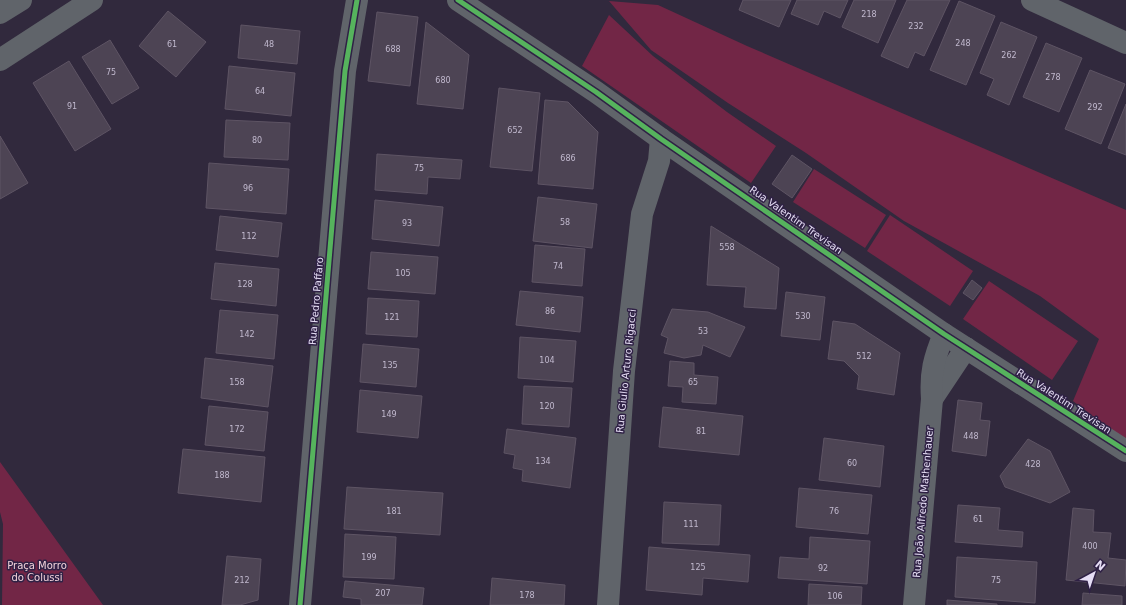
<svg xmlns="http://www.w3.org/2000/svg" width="1126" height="605" font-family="'DejaVu Sans',sans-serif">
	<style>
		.green { fill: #722646 }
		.building { fill: #4d4454; stroke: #5e5464 }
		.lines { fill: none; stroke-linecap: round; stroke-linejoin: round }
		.minor { stroke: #60646a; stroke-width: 22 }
		.cycleway-casing { stroke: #2f2145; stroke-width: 8 }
		.cycleway { stroke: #56b35d; stroke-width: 5 }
		.labels { text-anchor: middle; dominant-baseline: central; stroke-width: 3; stroke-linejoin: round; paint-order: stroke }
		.number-label { font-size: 8px; fill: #c0b8cd }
		.street-label { font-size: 10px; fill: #e6def5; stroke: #2f2145 }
		.park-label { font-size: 10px; fill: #f3d2da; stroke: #2f2145 }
	</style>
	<rect width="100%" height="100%" fill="#31293d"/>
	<g class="green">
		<path d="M609 1 658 5 747 46 1126 210V441L1073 401 1099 339 1040 296 904 221 806 153 728 103 651 50Z"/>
		<path d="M609 15 653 56 727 112 776 146 751 183 582 66Z"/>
		<path d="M814 169 886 215 865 248 793 202Z"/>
		<path d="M890 215 973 271 950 306 867 251Z"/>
		<path d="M989 281 1078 341 1052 380 963 319Z"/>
		<path d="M0 462 103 605H2L3 524 0 512Z"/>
	</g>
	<g class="building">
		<path d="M743 0H791L779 27 739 10Z"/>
		<path d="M797 0H848L840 18 824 11 818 25 791 14Z"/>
		<path d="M854 0H896L878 43 842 27Z"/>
		<path d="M907 0H950L924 56 915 52 908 68 881 56Z"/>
		<path d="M959 1 995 16 966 85 930 70Z"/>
		<path d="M168 11 206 42 176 77 139 46Z"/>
		<path d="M377 12 418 17 410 86 368 81Z"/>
		<path d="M426 22 469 55 463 109 417 104Z"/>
		<path d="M1001 22 1037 37 1009 105 987 95 994 79 980 73Z"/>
		<path d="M241 25 300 31 297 64 238 58Z"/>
		<path d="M110 40 139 88 112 104 82 57Z"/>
		<path d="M1046 43 1082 58 1059 112 1023 97Z"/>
		<path d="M69 61 111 129 75 151 33 83Z"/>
		<path d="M229 66 295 73 291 116 225 109Z"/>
		<path d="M1090 70 1125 84 1101 144 1065 129Z"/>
		<path d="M499 88 540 93 532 171 490 167Z"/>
		<path d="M545 100 568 102 598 132 593 189 538 184Z"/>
		<path d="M1126 104V155L1108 148Z"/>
		<path d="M226 120 290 123 288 160 224 157Z"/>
		<path d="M0 136 28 183 0 199Z"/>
		<path d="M377 154 462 160 460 179 428 177 427 194 375 190Z"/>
		<path d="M792 155 812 169 792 198 772 184Z"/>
		<path d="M209 163 289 169 286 214 206 208Z"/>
		<path d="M538 197 597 204 592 248 533 241Z"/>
		<path d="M375 200 443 207 439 246 372 239Z"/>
		<path d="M220 216 282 223 278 257 216 250Z"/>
		<path d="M711 226 779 268 776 309 744 307 746 287 707 285Z"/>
		<path d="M535 245 585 249 582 286 532 282Z"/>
		<path d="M371 252 438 257 435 294 368 289Z"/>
		<path d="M215 263 279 269 276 306 211 299Z"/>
		<path d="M972 280 982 288 973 300 963 293Z"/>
		<path d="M520 291 583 297 580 332 516 325Z"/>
		<path d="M786 292 825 297 820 340 781 336Z"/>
		<path d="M368 298 419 301 417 337 366 334Z"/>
		<path d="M672 309 708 312 745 327 730 357 703 345 701 355 684 358 664 353 668 338 661 335Z"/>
		<path d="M220 310 278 315 274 359 216 353Z"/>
		<path d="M833 321 855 324 900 353 894 395 857 389 859 376 844 361 828 359Z"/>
		<path d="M520 337 576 341 573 382 518 378Z"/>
		<path d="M363 344 419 349 416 387 360 382Z"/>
		<path d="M205 358 273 366 268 407 201 398Z"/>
		<path d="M670 361 694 363V375L718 377 716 404 682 402 683 387 668 386Z"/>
		<path d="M524 386 572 388 569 427 522 424Z"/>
		<path d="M360 390 422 396 418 438 357 432Z"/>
		<path d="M958 400 982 403 980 420 990 421 986 456 952 451Z"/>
		<path d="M209 406 268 412 264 451 205 445Z"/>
		<path d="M663 407 743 416 739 455 659 447Z"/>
		<path d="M507 429 576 438 570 488 522 481 523 470 513 468 515 455 504 453Z"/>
		<path d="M824 438 884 446 880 487 819 480Z"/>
		<path d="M1028 439 1050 451 1070 492 1050 503 1005 487 1000 476Z"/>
		<path d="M183 449 265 457 261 502 178 493Z"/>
		<path d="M347 487 443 493 440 535 344 529Z"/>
		<path d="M799 488 872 495 868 534 796 527Z"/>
		<path d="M664 502 721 505 719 545 662 543Z"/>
		<path d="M958 505 1000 508 998 530 1023 532 1022 547 955 542Z"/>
		<path d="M1073 508 1094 510 1093 532 1111 533 1108 558 1126 560 1125 586 1066 580Z"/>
		<path d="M345 534 396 537 394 579 343 577Z"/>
		<path d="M810 537 870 541 867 584 778 578 780 557 809 559Z"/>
		<path d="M649 547 750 555 748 582 703 578 702 595 646 590Z"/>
		<path d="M227 556 261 559 258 600 240 605H222Z"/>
		<path d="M957 557 1037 562 1035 603 955 597Z"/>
		<path d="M492 578 565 585 564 605H490Z"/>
		<path d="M345 581 424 588 422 605H361V599L343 597Z"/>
		<path d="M809 584 862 587 861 605H808Z"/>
		<path d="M1083 593 1122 596V605H1082Z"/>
		<path d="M947 600 997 604V605H947Z"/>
	</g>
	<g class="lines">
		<g class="minor">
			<path d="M458 0 596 92 661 139 944 334 1126 451"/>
			<path d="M1032 0 1126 43"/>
			<path d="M0 13 21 0"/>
			<path d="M0 60 92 0"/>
			<path d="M932 399 966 348"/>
			<path d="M300 605 345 71 357 0"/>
			<path d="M608 605 624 371 642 214 659 161 661 139"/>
			<path d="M914 605 932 399C930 373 934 358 944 334"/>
		</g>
		<defs>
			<g id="cycleway">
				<path d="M458 0 596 92 661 139 944 334 1126 451"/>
				<path d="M300 605 345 71 357 0"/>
			</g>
		</defs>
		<use href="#cycleway" class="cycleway-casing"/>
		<use href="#cycleway" class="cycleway"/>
	</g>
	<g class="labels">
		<g class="number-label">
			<text x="869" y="14">218</text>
			<text x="916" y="26">232</text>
			<text x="963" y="43">248</text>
			<text x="172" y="44">61</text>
			<text x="269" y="44">48</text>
			<text x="393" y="49">688</text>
			<text x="1009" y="55">262</text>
			<text x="111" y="72">75</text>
			<text x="1053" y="77">278</text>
			<text x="443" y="80">680</text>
			<text x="260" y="91">64</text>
			<text x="72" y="106">91</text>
			<text x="1095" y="107">292</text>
			<text x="515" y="130">652</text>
			<text x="257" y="140">80</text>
			<text x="568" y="158">686</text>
			<text x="419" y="168">75</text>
			<text x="248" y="188">96</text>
			<text x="565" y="222">58</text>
			<text x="407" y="223">93</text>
			<text x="249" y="236">112</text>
			<text x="727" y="247">558</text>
			<text x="558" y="266">74</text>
			<text x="403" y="273">105</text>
			<text x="245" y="284">128</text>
			<text x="550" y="311">86</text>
			<text x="803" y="316">530</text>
			<text x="392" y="317">121</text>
			<text x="703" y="331">53</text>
			<text x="247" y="334">142</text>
			<text x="864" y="356">512</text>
			<text x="547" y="360">104</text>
			<text x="390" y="365">135</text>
			<text x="237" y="382">158</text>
			<text x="693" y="382">65</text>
			<text x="547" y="406">120</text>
			<text x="389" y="414">149</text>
			<text x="237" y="429">172</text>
			<text x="701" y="431">81</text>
			<text x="971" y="436">448</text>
			<text x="543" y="461">134</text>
			<text x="852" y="463">60</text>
			<text x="1033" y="464">428</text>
			<text x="222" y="475">188</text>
			<text x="394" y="511">181</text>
			<text x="834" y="511">76</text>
			<text x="978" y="519">61</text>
			<text x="691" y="524">111</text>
			<text x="1090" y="546">400</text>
			<text x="369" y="557">199</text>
			<text x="698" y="567">125</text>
			<text x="823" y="568">92</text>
			<text x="242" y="580">212</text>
			<text x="996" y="580">75</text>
			<text x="383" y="593">207</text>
			<text x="527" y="595">178</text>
			<text x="835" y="596">106</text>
		</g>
		<g class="street-label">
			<text transform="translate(796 220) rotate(35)">Rua Valentim Trevisan</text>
			<text transform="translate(316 301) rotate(-85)">Rua Pedro Paffaro</text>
			<text transform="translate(626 371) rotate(-84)">Rua Giulio Arturo Rigacci</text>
			<text transform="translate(1064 401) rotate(33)">Rua Valentim Trevisan</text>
			<text transform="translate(923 502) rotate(-85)">Rua João Alfredo Mathenhauer</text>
		</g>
		<g class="park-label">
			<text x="37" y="565">Praça Morro<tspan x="37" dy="12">do Colussi</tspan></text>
		</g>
	</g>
	<g transform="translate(1094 573) rotate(40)" stroke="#2f2145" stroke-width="3" paint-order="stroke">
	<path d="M0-3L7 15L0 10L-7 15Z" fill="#e6def5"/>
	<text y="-6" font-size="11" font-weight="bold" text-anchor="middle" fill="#e6def5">N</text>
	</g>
</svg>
